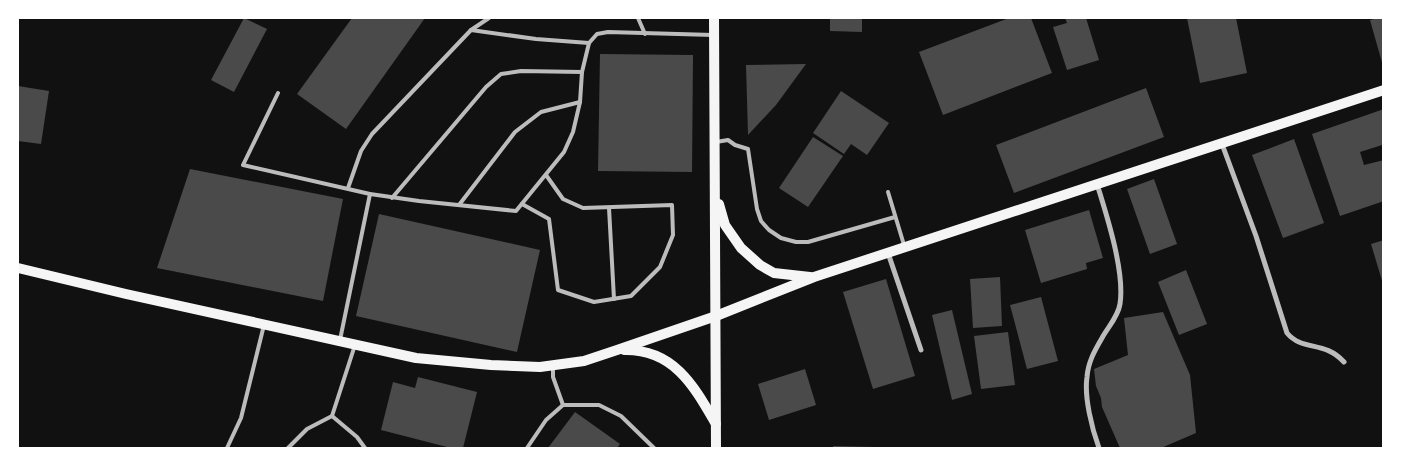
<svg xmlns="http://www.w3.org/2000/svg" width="1401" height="466" font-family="'Golos Text',sans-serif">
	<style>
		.building { fill: #4a4a4a }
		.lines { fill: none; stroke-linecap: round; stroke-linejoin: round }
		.service { stroke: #bcbcbc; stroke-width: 4 }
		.minor { stroke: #bcbcbc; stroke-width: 5 }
		.secondary { stroke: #f5f5f5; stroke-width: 10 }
	</style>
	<rect width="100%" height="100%" fill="#111"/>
	<g class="building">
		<path d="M244 18 267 29 234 92 211 80Z"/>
		<path d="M352 18H425L346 129 297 94Z"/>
		<path d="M830 18H862V32L830 31Z"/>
		<path d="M1009 18H1031L1052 73 943 115 919 52Z"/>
		<path d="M1065 18H1086L1099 60 1067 70 1053 27 1067 23Z"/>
		<path d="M1187 18H1236L1247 73 1200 83Z"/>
		<path d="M1378 18H1384L1383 66 1370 20Z"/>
		<path d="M600 54 693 55 692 172 598 171Z"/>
		<path d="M806 64 776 105 748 135 746 65Z"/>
		<path d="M18 86 49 91 41 144 18 141Z"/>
		<path d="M1146 88 1164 137 1014 193 996 145Z"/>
		<path d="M841 91 889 123 867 155 851 144 844 154 813 133Z"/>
		<path d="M1384 109V149L1382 145 1360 152 1364 165 1384 160V201L1340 216 1312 134Z"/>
		<path d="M813 137 843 156 808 207 779 188Z"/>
		<path d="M1294 139 1324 223 1283 238 1252 155Z"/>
		<path d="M190 169 343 199 323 301 157 268Z"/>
		<path d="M1154 179 1177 244 1150 254 1127 189Z"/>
		<path d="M1089 210 1103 258 1086 263 1087 269 1041 283 1025 230Z"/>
		<path d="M379 214 540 250 517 352 356 316Z"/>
		<path d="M1384 240V284H1383L1371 244Z"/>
		<path d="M1186 270 1207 324 1179 335 1158 282Z"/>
		<path d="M1000 277 1002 326 973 328 970 279Z"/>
		<path d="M886 279 915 376 873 389 843 292Z"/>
		<path d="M1041 297 1058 361 1027 369 1010 305Z"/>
		<path d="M952 310 972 394 952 400 932 315Z"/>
		<path d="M1163 312 1190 375 1196 433 1161 448H1120L1102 407 1101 398 1096 386 1094 369 1128 355 1124 318Z"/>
		<path d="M1008 332 1015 385 981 389 974 336Z"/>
		<path d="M805 369 816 405 769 420 758 384Z"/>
		<path d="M418 377 477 392 463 448H451L381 430 393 382 415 388Z"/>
		<path d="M575 412 620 444 617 448H548Z"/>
		<path d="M833 446 874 447V448H833Z"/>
	</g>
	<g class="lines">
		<g class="service">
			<path d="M638 18 645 34"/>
			<path d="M471 30 536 39 589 43"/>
			<path d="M278 93 243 165 370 194 419 201 516 211 564 152 573 132 580 102 582 72 589 43 597 34 608 32 713 35"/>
			<path d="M716 142 728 140 735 145 748 149 757 209 761 221 769 230 781 238 796 242H808L895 217"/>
			<path d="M348 188 361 151 372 134 471 30 489 18"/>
			<path d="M888 192 904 245"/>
			<path d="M392 198 486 87 501 74 521 71 582 72"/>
			<path d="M522 204 549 219 558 290 594 302 631 296 660 267 673 235 672 205 583 208 563 199 546 175"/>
			<path d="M459 205 515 132 541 112 580 102"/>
			<path d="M609 208 614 299"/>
			<path d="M340 340 370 194"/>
			<path d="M553 366V377L563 405"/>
			<path d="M332 416 357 437 365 448"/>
			<path d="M227 448 241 418 264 325"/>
			<path d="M288 448 307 429 332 416 355 345"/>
			<path d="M527 448 546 420 563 405H599L621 416 654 448"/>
		</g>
		<g class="minor">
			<path d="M1222 144 1256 236 1287 333C1303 352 1324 340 1344 362"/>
			<path d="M1097 184C1107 216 1125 272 1120 304 1118 317 1108 327 1102 338 1095 350 1088 362 1087 377 1084 397 1092 429 1099 448"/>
			<path d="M888 253 921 350"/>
		</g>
		<g class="secondary">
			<path d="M714 18 716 448"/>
			<path d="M719 204 725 225 741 248 760 265 774 273 810 277"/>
			<path d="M18 268 126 294 416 358 491 365 540 367 584 361 617 350 716 316 814 277 1384 90"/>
			<path d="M624 350C674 349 694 386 716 424"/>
		</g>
	</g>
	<rect width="1401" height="466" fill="none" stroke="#ffffff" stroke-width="38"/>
</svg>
